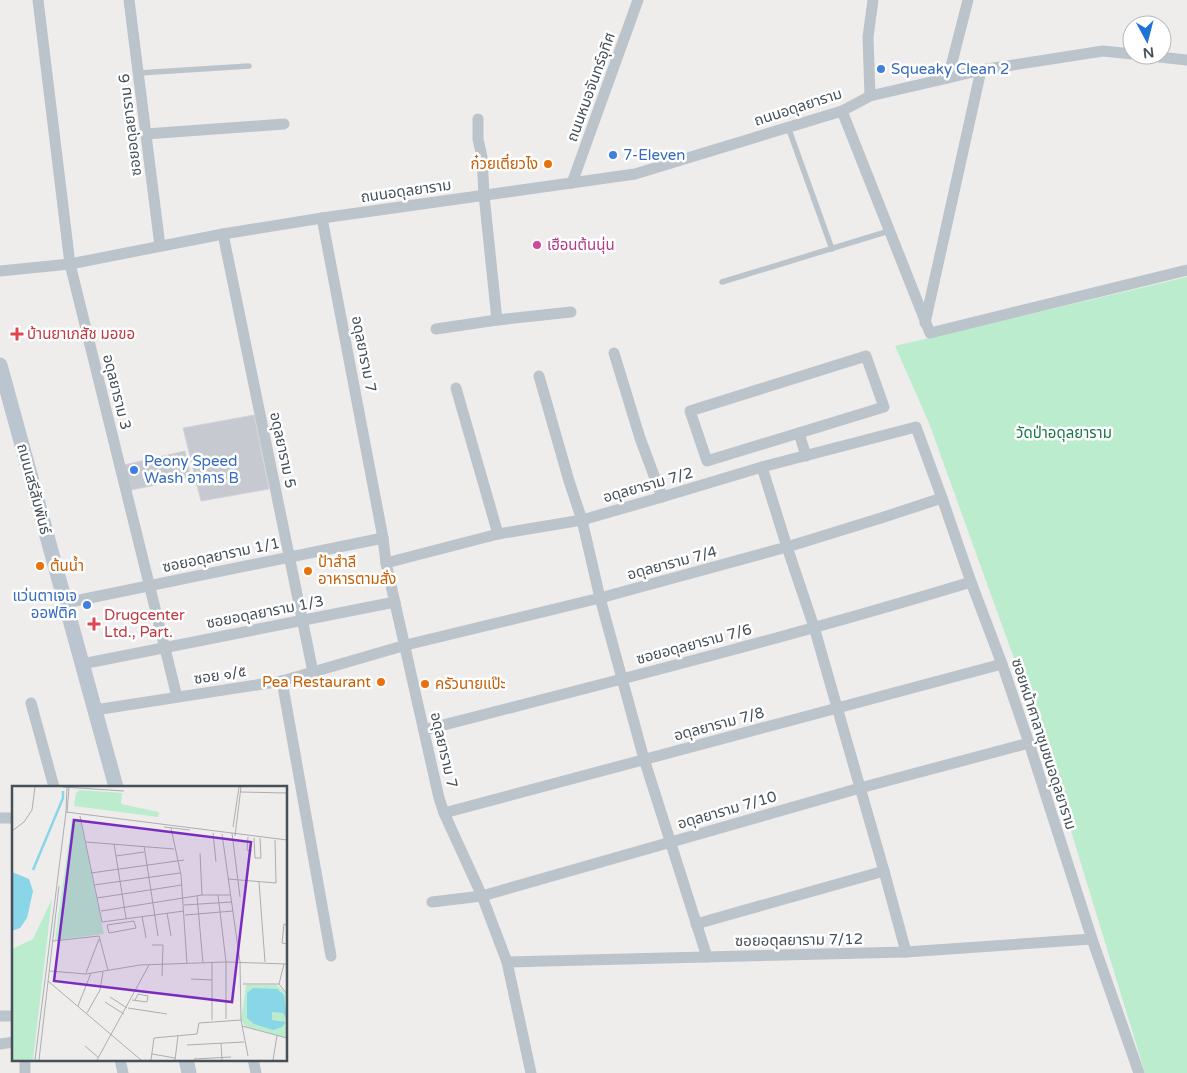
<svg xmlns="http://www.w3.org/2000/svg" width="1187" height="1073" font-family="'Varela Round','Noto Sans Thai',sans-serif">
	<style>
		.green { fill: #bbeccd }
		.building { fill: #c6c9cf; stroke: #d0d3d8 }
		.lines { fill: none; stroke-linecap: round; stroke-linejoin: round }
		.lane { stroke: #bbc4cb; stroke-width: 5.5 }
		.street { stroke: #bbc4cb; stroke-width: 11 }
		.secondary { stroke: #bac5d0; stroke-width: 15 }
		.shop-dot { fill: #3f7fe0; stroke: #fff; stroke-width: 2 }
		.food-dot { fill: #e8710a; stroke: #fff; stroke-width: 2 }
		.hotel-dot { fill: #d1479c; stroke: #fff; stroke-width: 2 }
		.health-dot { fill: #e0444e; stroke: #fff; stroke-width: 2 }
		.labels { text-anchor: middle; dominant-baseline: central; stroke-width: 5; stroke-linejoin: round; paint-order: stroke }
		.shop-label { font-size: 15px; fill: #366cbe; stroke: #fff; text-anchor: start }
		.street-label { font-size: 15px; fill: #455059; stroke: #fff }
		.food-label { font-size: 15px; fill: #c56008; stroke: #fff; text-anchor: start }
		.hotel-label { font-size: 15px; fill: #b23c85; stroke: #fff; text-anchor: start }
		.health-label { font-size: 15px; fill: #be3a42; stroke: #fff; text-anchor: start }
		.park-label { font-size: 15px; fill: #197746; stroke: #fff }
		.inset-river { fill: none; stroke: #89d6e8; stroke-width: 2.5 }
		.inset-road { fill: none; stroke: #abaeb1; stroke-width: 1 }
		.view { fill: #7b2cbf; fill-opacity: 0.15; stroke: #7b2cbf; stroke-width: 2.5 }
		.inset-edge { fill: none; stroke: #455059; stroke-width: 2.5 }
	</style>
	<rect width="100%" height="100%" fill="#efecec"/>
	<path class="green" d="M1187 277V1073H1145L1042 736 929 423 895 346Z"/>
	<g class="building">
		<path d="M254 415 269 489 201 501 183 428Z"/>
		<path d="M185 451 191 478 131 490 124 465Z"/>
	</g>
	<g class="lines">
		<g class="lane">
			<path d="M139 73 249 66"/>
			<path d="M788 127 832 249"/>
			<path d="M722 282 889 231"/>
		</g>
		<g class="street">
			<path d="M38 0 70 264 177 697"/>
			<path d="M129 0 160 246"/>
			<path d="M1141 55 1187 60"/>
			<path d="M948 78 968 0"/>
			<path d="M870 96 868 37 873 0"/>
			<path d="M842 111 930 333 1187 270"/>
			<path d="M478 119V139L482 157 484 195 497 320 571 312"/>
			<path d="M146 134 284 124"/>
			<path d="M572 183 638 0"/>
			<path d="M322 218 383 538 386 563 439 798 444 813 482 896 507 962 531 1073"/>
			<path d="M223 234 313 672"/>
			<path d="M0 271 70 264 223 234 322 218 635 174 842 111 870 96 948 78 981 70 1103 51 1132 54"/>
			<path d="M925 323 981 70"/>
			<path d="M436 329 497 320"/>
			<path d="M614 353 640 438 662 497"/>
			<path d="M866 356 884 407 707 461 690 411Z"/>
			<path d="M539 376 569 481 582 520 600 598 644 759 707 957"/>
			<path d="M456 388 498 534"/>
			<path d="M799 433 806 456"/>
			<path d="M762 467 787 547 814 627 884 871 906 952"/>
			<path d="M386 563 498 534 582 520 662 497 762 467 916 427 942 498 971 582 1002 664 1029 743 1092 939 1139 1073"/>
			<path d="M65 603 383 538"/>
			<path d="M82 664 395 602"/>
			<path d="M282 681 331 956"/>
			<path d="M31 703 54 787"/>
			<path d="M95 710 282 681 406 645 600 598 787 547 881 518 942 498"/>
			<path d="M424 730C607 683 790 637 971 582"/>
			<path d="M444 813 1002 664"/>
			<path d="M0 818H14"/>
			<path d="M432 902 482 896 860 788 1029 743"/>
			<path d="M696 924 884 871"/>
			<path d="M507 962 906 952 1092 939"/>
			<path d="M0 1016H14"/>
			<path d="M0 1044 14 1042"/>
			<path d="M25 1059V1073"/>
			<path d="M120 1059 123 1073"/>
			<path d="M253 1059 256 1073"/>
		</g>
		<g class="secondary">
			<path d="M0 365 116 787"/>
			<path d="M186 1059 189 1073"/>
		</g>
	</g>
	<g class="shop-dot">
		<circle cx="881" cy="69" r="5"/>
		<circle cx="613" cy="155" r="5"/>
		<circle cx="134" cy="470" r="5"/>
		<circle cx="87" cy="605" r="5"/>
	</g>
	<g class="food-dot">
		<circle cx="548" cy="164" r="5"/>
		<circle cx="40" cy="566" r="5"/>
		<circle cx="308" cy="571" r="5"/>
		<circle cx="381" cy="682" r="5"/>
		<circle cx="425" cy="684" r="5"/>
	</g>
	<circle class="hotel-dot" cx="537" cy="245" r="5"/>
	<g class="health-dot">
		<path d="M14.5 326.5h5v5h5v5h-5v5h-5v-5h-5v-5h5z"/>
		<path d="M91.5 616.5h5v5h5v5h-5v5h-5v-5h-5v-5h5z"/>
	</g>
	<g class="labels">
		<g class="shop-label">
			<text x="891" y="69">Squeaky Clean 2</text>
			<text x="623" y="155">7-Eleven</text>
			<text x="144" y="461">Peony Speed<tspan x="144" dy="17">Wash อาคาร B</tspan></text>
			<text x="77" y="596" text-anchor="end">แว่นตาเจเจ<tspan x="77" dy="17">ออฟติค</tspan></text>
		</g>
		<g class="street-label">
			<text transform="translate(591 87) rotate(-70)">ถนนหมอจันทร์อุทิศ</text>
			<text transform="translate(798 107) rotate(-18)">ถนนอดุลยาราม</text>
			<text transform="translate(130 125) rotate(-97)">ซอยอดุลยาราม 6</text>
			<text transform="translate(406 191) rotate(-8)">ถนนอดุลยาราม</text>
			<text transform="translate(364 354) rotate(79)">อดุลยาราม 7</text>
			<text transform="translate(117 392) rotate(76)">อดุลยาราม 3</text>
			<text transform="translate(283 450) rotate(78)">อดุลยาราม 5</text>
			<text transform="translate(648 485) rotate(-16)">อดุลยาราม 7/2</text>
			<text transform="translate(34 489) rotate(75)">ถนนเสรีสัมพันธ์</text>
			<text transform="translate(221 555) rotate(-12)">ซอยอดุลยาราม 1/1</text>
			<text transform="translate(672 563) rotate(-15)">อดุลยาราม 7/4</text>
			<text transform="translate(265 612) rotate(-11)">ซอยอดุลยาราม 1/3</text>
			<text transform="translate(694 644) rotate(-15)">ซอยอดุลยาราม 7/6</text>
			<text transform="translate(220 675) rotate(-9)">ซอย ๑/๕</text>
			<text transform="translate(719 724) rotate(-15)">อดุลยาราม 7/8</text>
			<text transform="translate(1044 744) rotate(72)">ซอยหน้าศาลาชุมชนอดุลยาราม</text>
			<text transform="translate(444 750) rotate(77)">อดุลยาราม 7</text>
			<text transform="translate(727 810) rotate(-16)">อดุลยาราม 7/10</text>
			<text transform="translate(799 940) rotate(-1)">ซอยอดุลยาราม 7/12</text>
		</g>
		<g class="food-label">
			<text x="538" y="164" text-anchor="end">ก๋วยเตี๋ยวไง</text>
			<text x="318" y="562">ป้าสำลี<tspan x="318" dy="17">อาหารตามสั่ง</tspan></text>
			<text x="50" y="566">ต้นน้ำ</text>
			<text x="371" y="682" text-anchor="end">Pea Restaurant</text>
			<text x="435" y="684">ครัวนายแป๊ะ</text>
		</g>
		<g class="hotel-label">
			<text x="547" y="245">เฮือนต้นนุ่น</text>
		</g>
		<g class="health-label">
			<text x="27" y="334">บ้านยาเภสัช มอขอ</text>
			<text x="104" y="615">Drugcenter<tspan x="104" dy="17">Ltd., Part.</tspan></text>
		</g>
		<g class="park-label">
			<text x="1064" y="433">วัดป่าอดุลยาราม</text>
		</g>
	</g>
	<g transform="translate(12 786)">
		<rect width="275" height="275" fill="#efecec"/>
		<path d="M68 4 110 7 109 18 147 26 146 31 62 20 64 7ZM60 33H68L92 148 43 154ZM40 113 21 274H0V163L21 153ZM234 199H264L272 205 275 210V252L233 240 229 234Z" fill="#bbeccd"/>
		<path d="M0 86 17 93 21 105 15 132 8 142 0 145ZM241 202 265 203 272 209 275 233 271 227 260 226V234L274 236 270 241 261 244 242 238 235 232V207Z" fill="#89d6e8"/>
		<path class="inset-river" d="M21 84 51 12V5"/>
		<path class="inset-road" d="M51 1 112 5M229 6 275 7M54 26 55 1M55 27 57 1M68 30 90 136 172 125M152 41 178 44M221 41 227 1M159 42 169 89 175 178M0 45 12 36 20 24 23 1M201 47 204 76M220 47 228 111M210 48 228 176 229 234 236 270M223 50 229 1M236 51 235 64 240 65M242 52 243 72H249L248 52M74 56 162 63M102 58 114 132M132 60 146 150M188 67 190 109M104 70 132 66M79 87 172 74M216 93 264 97 263 54M247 96 253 176M82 99 168 87M206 109 214 176V233M185 110 191 177M85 112 170 99M172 119 220 116M89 125 190 109H218M155 127 159 150M173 129 221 125M130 130 134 152M122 135 124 142 97 147 95 139ZM275 139 272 138 270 157 275 158M41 155 87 150 96 184M140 159H151L150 190M200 177V234M38 185 74 188 128 179 214 176 275 178M74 187 87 153M179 193 200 194M36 195 129 274M231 198H267L275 208M267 198 272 178M98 211 115 222M120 214 135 216 136 210 126 208 123 214M93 216 112 228M66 220 79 187M116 222 155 228M75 227 88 204 91 186M230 240 275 252M209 257 210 274M175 259 232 256M73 260 87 272M140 268 163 272M182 273 219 271M23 274 54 26 275 54M27 274 47 100M85 274 137 179M139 274 142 252 185 248 187 237 229 234M163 274 166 250M261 274 265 250"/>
		<path class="view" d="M62 34 239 56 220 216 42 195Z"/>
		<rect width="275" height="275" class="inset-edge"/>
	</g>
	<g transform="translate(1147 40) rotate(173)"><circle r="24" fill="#ffffff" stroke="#b5b9bd"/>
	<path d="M0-4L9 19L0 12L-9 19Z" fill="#1f73d6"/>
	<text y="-8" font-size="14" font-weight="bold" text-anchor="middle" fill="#455059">N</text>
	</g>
</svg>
